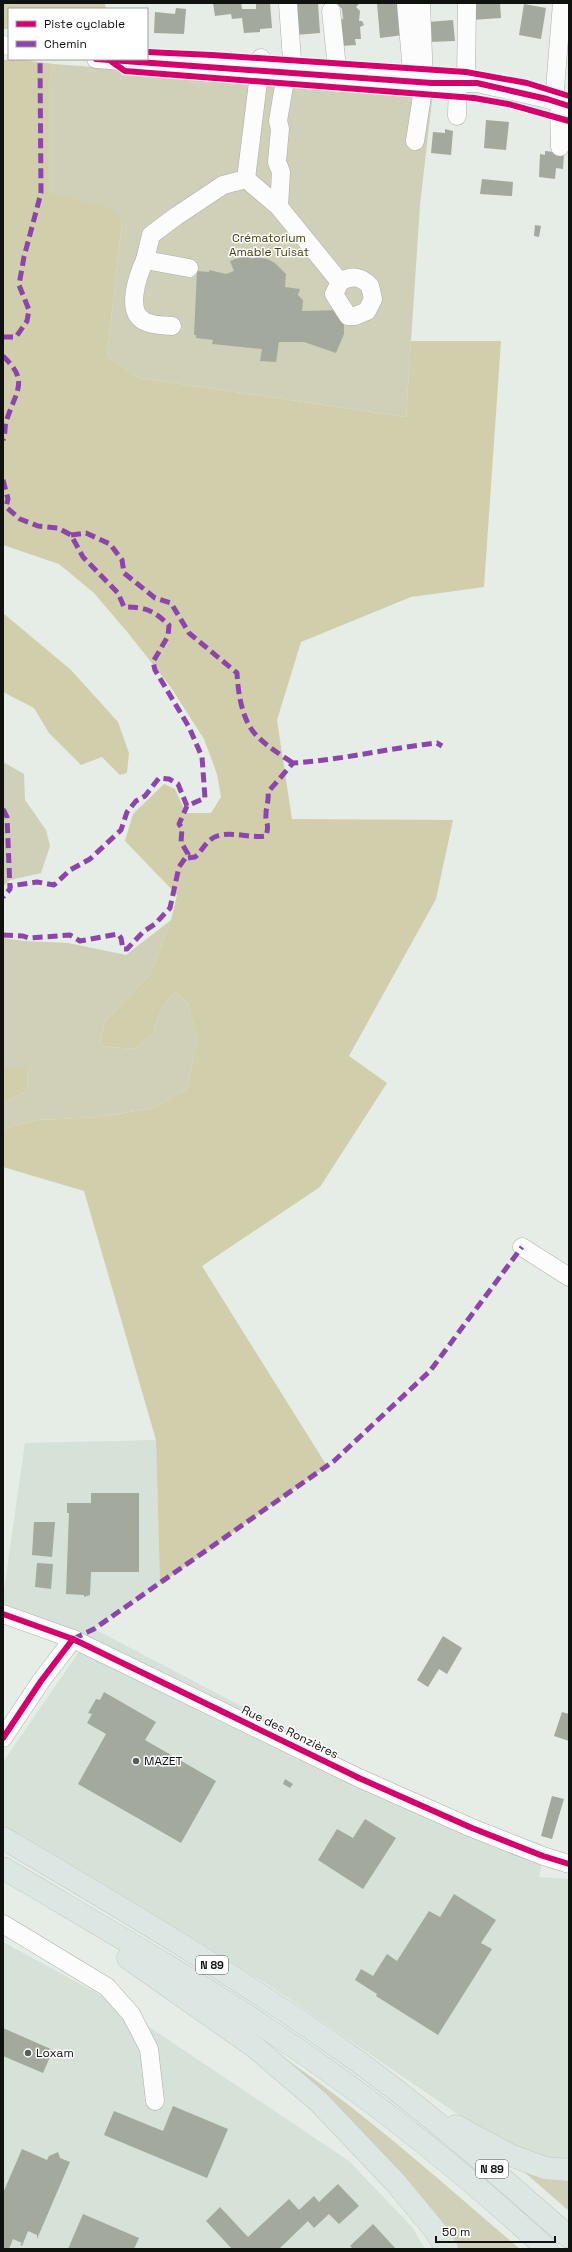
<svg xmlns="http://www.w3.org/2000/svg" width="572" height="2252" font-family="'Space Grotesk',sans-serif">
	<style>
		.built { fill: #d6e1d7 }
		.green { fill: #d0d0b8 }
		.forest { fill: #d1cfab }
		.building { fill: #a3a99c }
		.lines { fill: none; stroke-linecap: round; stroke-linejoin: round }
		.minor-casing { stroke: #abaeab; stroke-width: 19 }
		.highway-casing { stroke: #c6c8c6; stroke-width: 23 }
		.minor { stroke: #fbfcfb; stroke-width: 18 }
		.highway { stroke: #dce6e2; stroke-width: 22 }
		.quiet { stroke: #8e44ad; stroke-width: 5; stroke-dasharray: 10 5; stroke-linecap: butt }
		.cycleway-casing { stroke: #fff; stroke-width: 8 }
		.cycleway { stroke: #d6006c; stroke-width: 6 }
		.poi-dot { fill: #5a5e5a; stroke: #fff; stroke-width: 1.5 }
		.labels { text-anchor: middle; dominant-baseline: central; stroke-width: 3; stroke-linejoin: round; paint-order: stroke }
		.shield { fill: #fff; stroke: #575957; stroke-width: 1 }
		.shield-label { font-size: 11px; font-weight: bold; fill: #0f120f }
		.park-label { font-size: 12px; fill: #453f0e; stroke: #fff }
		.street-label { font-size: 12px; fill: #0f120f; stroke: #fff }
		.poi-label { font-size: 12px; fill: #0f120f; stroke: #fff; text-anchor: start }
	</style>
	<rect width="100%" height="100%" fill="#e6ece6"/>
	<g class="built">
		<path d="M156 1440 160 1584 94 1629 362 1769 477 1820 542 1845 543 1856 539 1877 569 1879V2161L513 2152 270 1986 3 1828V1762L83 1646 3 1617V1597L25 1443Z"/>
		<path d="M3 1942 106 1998 349 2161 412 2227 425 2249H3Z"/>
	</g>
	<g class="green">
		<path d="M53 64 433 92 420 205 406 417 139 378 107 356 122 223 49 192V87Z"/>
		<path d="M3 762 24 774 25 800 46 830 50 846 41 873 10 880 3 886Z"/>
		<path d="M171 920 150 975 104 1022 100 1046 135 1049 153 1033 162 1007 175 992 188 1003 197 1039 187 1089 153 1108 100 1117 37 1120 3 1129V1103L27 1091 28 1069 3 1068V938L24 941 68 943 126 955Z"/>
		<path d="M271 2049C360 2108 439 2180 520 2249H456Z"/>
		<path d="M523 2171 569 2180V2211Z"/>
	</g>
	<g class="forest">
		<path d="M3 3H105L106 9H9V29H3Z"/>
		<path d="M17 59 53 64 49 87V192L113 209 122 223 107 356 139 378 406 417 411 341H501L484 587 411 597 301 642 277 720 292 819 453 820 436 899 349 1056 387 1083 320 1187 202 1266 327 1466 160 1584 156 1440 84 1191 3 1167V1129L37 1120 100 1117 153 1108 187 1089 197 1039 188 1003 175 992 162 1007 153 1033 135 1049 100 1046 104 1022 150 975 171 920 177 895 125 841 133 814 164 784 175 789 186 813H211L221 797 217 774 204 739 170 686 128 633 94 593 59 564 3 545V60Z"/>
		<path d="M3 613 71 670 118 722 129 753 127 773 120 775 102 757 81 765 49 733 34 708 3 692Z"/>
		<path d="M3 1068H28L27 1091 3 1103Z"/>
	</g>
	<g class="building">
		<path d="M213 3H241L242 9H256V3H270L272 28 260 29V32L244 33 242 18 232 19 231 14 215 16Z"/>
		<path d="M318 3 320 33 295 35 293 4Z"/>
		<path d="M339 3H360L356 7 360 11 359 21H362L364 25 360 27 361 39H355L356 45 341 46 339 20 343 19 342 9 338 5Z"/>
		<path d="M377 3H404L403 35 380 38Z"/>
		<path d="M470 3H500L501 18 471 20Z"/>
		<path d="M524 4 546 8 541 39 519 35Z"/>
		<path d="M176 8 186 9 184 34 154 33 155 12 175 14Z"/>
		<path d="M453 20 455 41 429 42 428 22Z"/>
		<path d="M486 120 509 122 506 150 484 148Z"/>
		<path d="M445 129 453 131 451 155 431 153 433 132 445 133Z"/>
		<path d="M545 151 564 153 563 169 556 168 555 179 539 177 540 154 545 155Z"/>
		<path d="M482 179 513 182 512 196 480 194Z"/>
		<path d="M535 225 541 226 539 237 534 236Z"/>
		<path d="M252 253 251 259 257 257 267 259 275 263 286 274 285 287 300 289 298 295 303 300 302 311 341 310 344 322V334L336 353 304 342H279L276 362 260 361 262 349 212 344 213 340 196 338V335H194L197 271 209 272V270L226 274 234 271 230 261Z"/>
		<path d="M91 1493H139V1572H91L90 1595 84 1597V1595L66 1594 69 1513H67V1503H91Z"/>
		<path d="M34 1522H55L52 1557 32 1555Z"/>
		<path d="M37 1563 53 1564 51 1589 35 1587Z"/>
		<path d="M443 1636 462 1648 447 1674 439 1669 428 1687 417 1680Z"/>
		<path d="M104 1692 156 1722 145 1740 216 1781 181 1843 78 1784 106 1734 87 1723 92 1714 88 1713 96 1699 100 1700Z"/>
		<path d="M562 1712 569 1714V1741L554 1736Z"/>
		<path d="M285 1779 293 1784 290 1788 283 1784Z"/>
		<path d="M552 1796 564 1799 552 1839 541 1836Z"/>
		<path d="M365 1819 396 1838 363 1889 318 1860 337 1829 353 1838Z"/>
		<path d="M454 1894 496 1920 481 1943 492 1949 438 2035 376 1996 377 1994 355 1980 361 1969 373 1976 387 1954 397 1961 429 1911 440 1917Z"/>
		<path d="M3 2028 53 2050 43 2073 3 2056Z"/>
		<path d="M173 2106 228 2129 207 2178 104 2135 114 2111 163 2131Z"/>
		<path d="M22 2149 47 2160 49 2156 58 2152 60 2158 70 2162 37 2239V2235L28 2231 22 2246 20 2245 22 2243 13 2239 9 2249H4L3 2193Z"/>
		<path d="M338 2184 359 2206 339 2224 329 2214 314 2228 308 2221 279 2249H232L206 2221 220 2207 248 2237 289 2199 299 2210 314 2196 319 2202Z"/>
		<path d="M83 2214 139 2238 134 2249H68Z"/>
		<path d="M373 2224 396 2249H353L350 2246Z"/>
	</g>
	<g class="lines">
		<defs>
			<g id="minor">
				<path d="M406 3 412 72"/>
				<path d="M288 4 293 74"/>
				<path d="M331 11 338 77"/>
				<path d="M3 45 9 46"/>
				<path d="M96 59 432 83H477L547 99 569 106"/>
				<path d="M466 83 467 3"/>
				<path d="M554 101 562 3"/>
				<path d="M559 103 560 147"/>
				<path d="M457 116 458 83"/>
				<path d="M415 141 424 83 421 3"/>
				<path d="M246 179 279 207 340 282 334 294 348 316H355L367 311 373 299 370 286C361 276 351 275 340 282"/>
				<path d="M279 207 281 172 277 162 280 129 278 121 286 74"/>
				<path d="M145 260C138 275 125 311 144 321 153 326 163 325 172 326"/>
				<path d="M189 268 145 260 151 235 175 217 223 185 246 179 261 58"/>
				<path d="M522 1247 569 1277"/>
				<path d="M3 1614 73 1639 359 1778 472 1828 543 1856 569 1864"/>
				<path d="M3 1738 41 1681 73 1639"/>
				<path d="M3 1924 107 1987 131 2014 149 2049 155 2101"/>
			</g>
			<g id="highway">
				<path d="M3 1838C118 1906 234 1974 343 2051 423 2107 495 2172 569 2237"/>
				<path d="M3 1868C92 1921 182 1972 269 2030 367 2095 460 2169 547 2249"/>
				<path d="M128 1958 256 2048 319 2102 395 2182 434 2229 447 2249"/>
				<path d="M456 2126 510 2155 545 2168 569 2170"/>
			</g>
		</defs>
		<use href="#minor" class="minor-casing"/>
		<use href="#highway" class="highway-casing"/>
		<use href="#minor" class="minor"/>
		<use href="#highway" class="highway"/>
		<g class="quiet">
			<path d="M3 337H16L27 321 29 310 19 285 24 257 41 193 40 59"/>
			<path d="M3 356C29 381 17 389 7 419 4 426 6 433 3 440"/>
			<path d="M3 480 8 499 6 507 20 519 38 526 58 528 71 535 83 557 118 593 124 607C145 607 153 610 169 625L168 636 153 662 155 670 189 727 202 757 205 798 187 806 178 784 169 779 159 778 145 796 136 801 127 812 121 830 90 859 70 870 54 885 37 882 10 886"/>
			<path d="M71 535 86 533 110 544 122 560 124 573 155 598 171 603 189 633 237 673C238 693 242 722 258 737 268 747 281 755 293 763"/>
			<path d="M3 809 7 817 10 889 3 897"/>
			<path d="M188 858 195 857C201 852 204 845 210 840 224 828 249 839 266 836 270 822 265 824 266 814 266 807 269 801 268 792L293 763C342 760 389 748 437 743L442 746"/>
			<path d="M3 935 23 936 29 938 70 935 80 941 118 934 121 938 123 949H127L143 932 155 924 170 908 179 867 188 854 181 842 182 828 179 824 187 806"/>
			<path d="M73 1639 94 1629 334 1461 430 1371 522 1247"/>
		</g>
		<defs>
			<g id="cycleway">
				<path d="M147 52 212 55 466 72 527 83 569 96"/>
				<path d="M96 59 432 83H477L547 99 569 106"/>
				<path d="M112 62 125 71 474 98 508 104 569 121"/>
				<path d="M3 1614 73 1639 359 1778 472 1828 543 1856 569 1864"/>
				<path d="M3 1738 41 1681 73 1639"/>
			</g>
		</defs>
		<use href="#cycleway" class="cycleway-casing"/>
		<use href="#cycleway" class="cycleway"/>
	</g>
	<g class="poi-dot">
		<circle cx="136" cy="1761" r="4"/>
		<circle cx="28" cy="2053" r="4"/>
	</g>
	<g class="labels">
		<g class="shield">
			<rect x="196" y="1956" width="32" height="18" rx="3"/>
			<rect x="476" y="2160" width="32" height="18" rx="3"/>
		</g>
		<g class="shield-label">
			<text x="212" y="1965">N 89</text>
			<text x="492" y="2169">N 89</text>
		</g>
		<g class="park-label">
			<text x="269" y="238">Crématorium<tspan x="269" dy="14">Amable Tuisat</tspan></text>
		</g>
		<g class="street-label">
			<text transform="translate(290 1732) rotate(26)">Rue des Ronzières</text>
		</g>
		<g class="poi-label">
			<text x="144" y="1761">MAZET</text>
			<text x="36" y="2053">Loxam</text>
		</g>
	</g>
	<rect width="572" height="2252" fill="none" stroke="#0f120f" stroke-width="8"/>
	<rect x="8" y="8" width="140" height="52" fill="#ffffff" stroke="#9fa09f"/>
	<rect x="16" y="21" width="20" height="6" fill="#d6006c" stroke="#9fa09f"/>
	<text x="44" y="28" font-size="12" fill="#0f120f">Piste cyclable</text>
	<rect x="16" y="41" width="20" height="6" fill="#8e44ad" stroke="#9fa09f"/>
	<text x="44" y="48" font-size="12" fill="#0f120f">Chemin</text>
	<path d="M436 2236v6h119v-6" fill="none" stroke="#0f120f" stroke-width="2"/>
	<text x="442" y="2236" font-size="12" fill="#0f120f" stroke="#ffffff" stroke-width="3" paint-order="stroke">50 m</text>
</svg>
